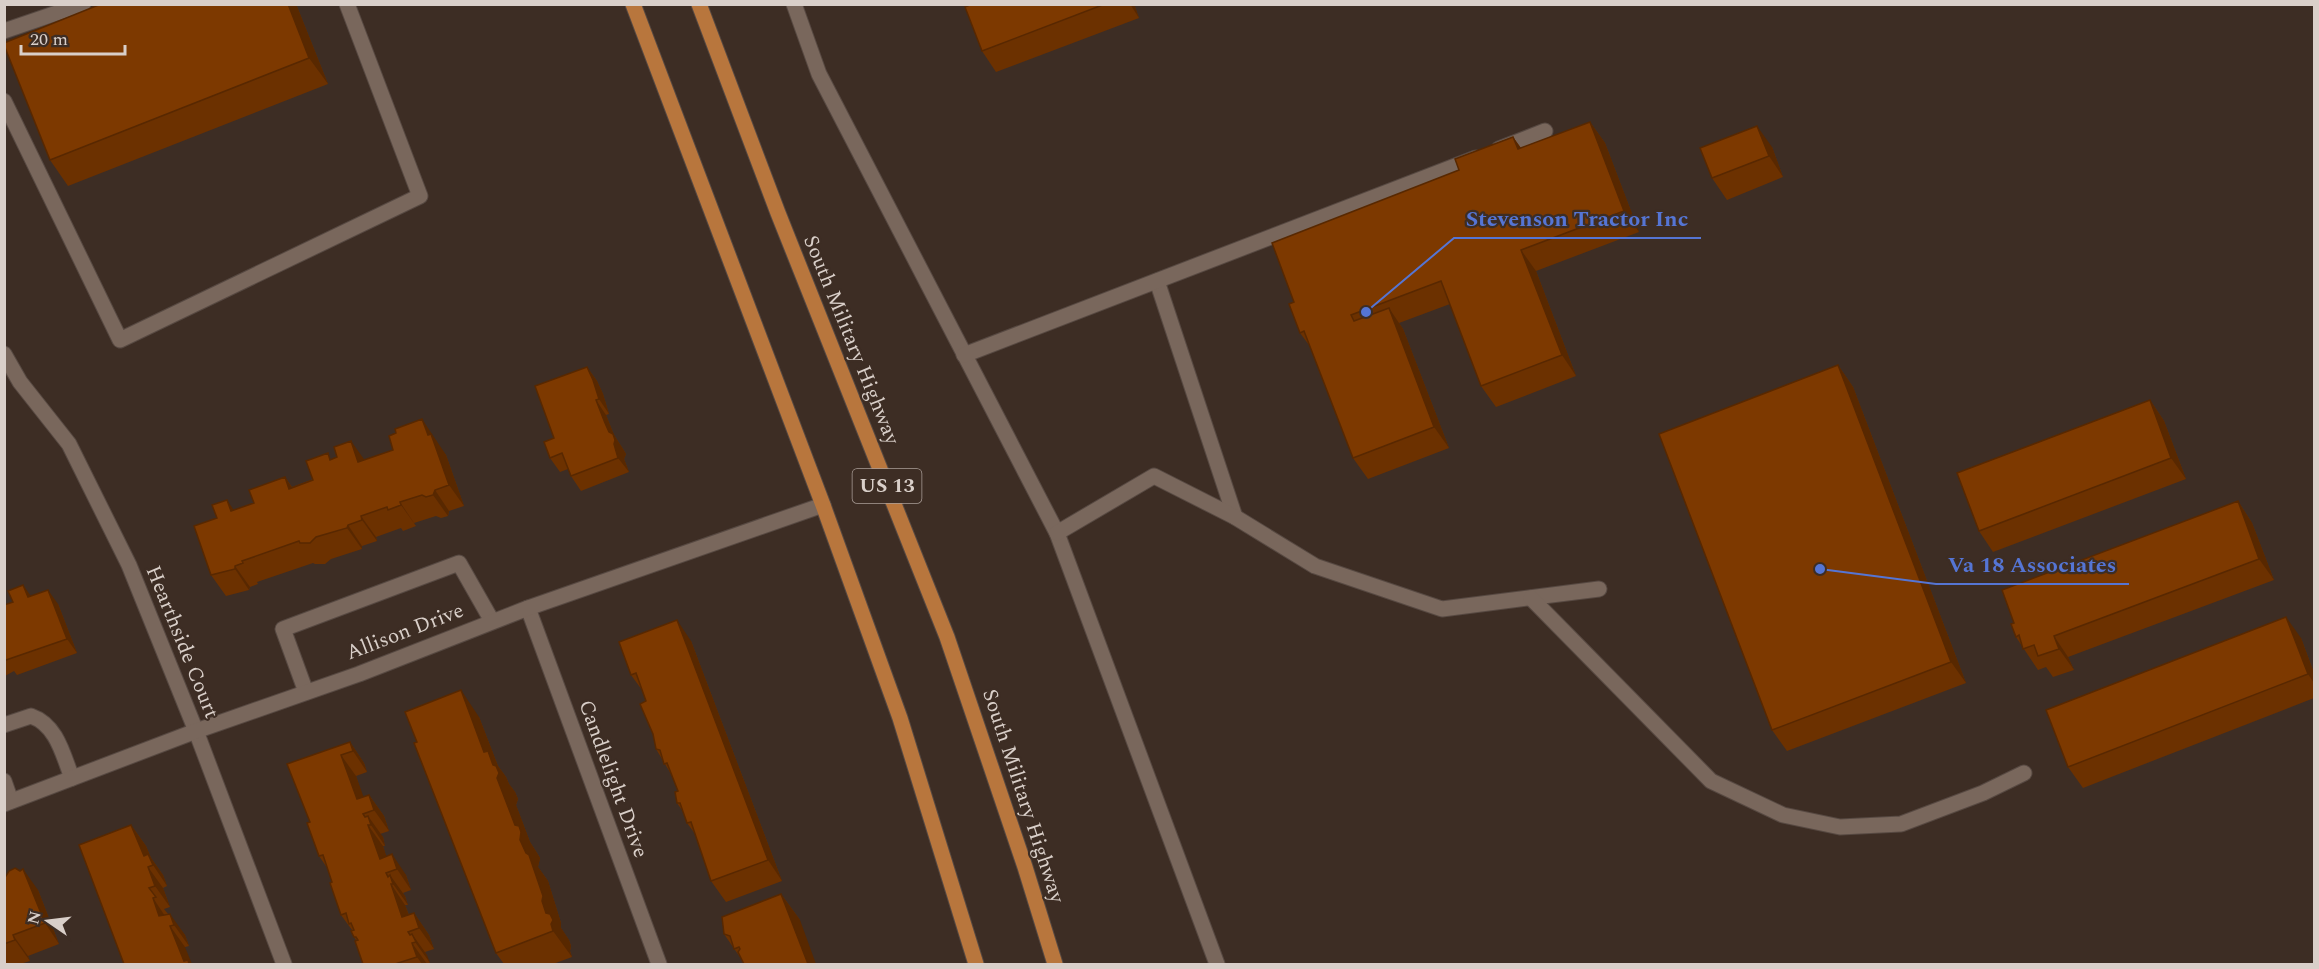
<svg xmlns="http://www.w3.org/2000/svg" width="2319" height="969" font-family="Spectral,serif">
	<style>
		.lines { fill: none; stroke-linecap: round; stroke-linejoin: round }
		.service-casing { stroke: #574942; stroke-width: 17 }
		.minor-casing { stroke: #574942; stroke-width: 17 }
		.primary-casing { stroke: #574942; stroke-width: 17 }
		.service { stroke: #79675c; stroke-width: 15 }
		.minor { stroke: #79675c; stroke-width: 15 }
		.primary { stroke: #b8763d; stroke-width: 15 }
		.wall { fill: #6c3100 }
		.shaded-wall { fill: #582800 }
		.building { fill: #7d3900; stroke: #582800; stroke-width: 1.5 }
		.labels { text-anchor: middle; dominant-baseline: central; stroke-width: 4.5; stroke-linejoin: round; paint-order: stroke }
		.shield { fill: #3d2d24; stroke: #aa9e98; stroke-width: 1.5 }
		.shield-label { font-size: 20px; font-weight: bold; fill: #d9cfc9 }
		.street-label { font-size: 21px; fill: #d9cfc9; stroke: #3d2d24 }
		.leader { fill: none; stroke: #5575d4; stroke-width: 2 }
		.callout-dot { fill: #5575d4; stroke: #3d2d24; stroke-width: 2 }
		.callout-label { font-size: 22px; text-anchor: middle; font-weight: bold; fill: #5575d4; stroke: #3d2d24; stroke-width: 4.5; stroke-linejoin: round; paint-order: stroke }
	</style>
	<rect width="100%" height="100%" fill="#3d2d24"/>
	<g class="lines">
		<defs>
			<g id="service">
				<path d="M794 4 819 74 1057 533 1217 964"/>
				<path d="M4 31 83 4"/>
				<path d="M4 101 120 340 420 196 347 4"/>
				<path d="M1499 149 1545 131"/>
				<path d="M1157 281 1235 517"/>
				<path d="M964 355 1476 158"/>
				<path d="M1057 533 1154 476 1235 517 1315 566 1442 609 1599 589"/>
				<path d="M1531 598 1711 781 1783 815 1840 827 1901 824 1983 793 2024 773"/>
				<path d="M306 692 283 629 459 563 492 621"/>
				<path d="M4 725 31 716C57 725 63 755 72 778"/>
				<path d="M4 781 11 801"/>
			</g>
			<g id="minor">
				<path d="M4 354 20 382 69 444 129 565 196 731 284 964"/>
				<path d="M528 608 659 964"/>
				<path d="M4 804 196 731 359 674 528 608 823 505"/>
			</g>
			<g id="primary">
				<path d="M633 4 823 505 900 718 976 964"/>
				<path d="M699 4 778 213 947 637 1025 867 1055 964"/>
			</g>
		</defs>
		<use href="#service" class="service-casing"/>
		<use href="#minor" class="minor-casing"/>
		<use href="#primary" class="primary-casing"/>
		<use href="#service" class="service"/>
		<use href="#minor" class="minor"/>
		<use href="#primary" class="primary"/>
	</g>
	<g class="wall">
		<path d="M296 4 328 84 68 186 50 160Z"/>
		<path d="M972 4H1134L1139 18 996 72 982 51Z"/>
		<path d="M1590 122 1605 143 1639 232 1536 271 1576 376 1496 407 1481 386 1450 304 1399 323 1403 329 1449 448 1368 479 1353 458 1312 349 1300 333 1294 302 1459 170 1513 137 1521 148Z"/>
		<path d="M1772 147 1783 177 1727 200 1712 178Z"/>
		<path d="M1838 365 1853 387 1966 683 1787 751 1772 730Z"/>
		<path d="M587 367 597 381 603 394 609 414 606 415 614 435 623 449 626 454 624 459 629 472 581 491 571 476 568 469 560 472 550 458 554 438Z"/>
		<path d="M2150 400 2164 421 2186 479 1993 552 1979 531Z"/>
		<path d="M436 440 438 445 446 455 464 506 449 511 448 516 441 518 436 516 414 523 416 526 403 531 401 528 376 537 377 541 362 546V549L331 559 325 564H315L313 563 257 582 258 584 250 587 249 590 226 596 211 575 217 518 234 510 254 503 285 477 292 487 364 460Z"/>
		<path d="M2238 501 2252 523 2274 580 2068 657 2074 670 2053 677 2046 667 2038 670 2016 637 2014 623Z"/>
		<path d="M31 596 58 604 77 653 17 675 14 671 5 676 4 605Z"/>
		<path d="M2301 638 2314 673V698L2083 788 2068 767Z"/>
		<path d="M691 641 782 881 726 902 711 881 696 835 687 823 684 813 677 803 678 791 671 774 656 749 646 701 642 690 631 675Z"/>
		<path d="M479 717 498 766 506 777 509 784 515 792 518 799 516 805 530 842 537 853 540 858 538 867 548 881 561 923V928L569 940 571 946 570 951 572 957 553 964H504L496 953 417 742Z"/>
		<path d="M350 742 364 763 367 772 356 776 363 797 369 795 384 816 389 831 380 834 383 837 385 846H383L386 856 406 875 411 890 403 893 405 896 408 905H405L409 915 414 913 429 935 434 949 425 952 430 963 427 964H363L356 940 354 937 352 930 341 915 332 882 328 869 319 856 310 822 287 764Z"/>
		<path d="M131 825 146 846 151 858 163 875 167 886 163 888 170 907 164 909 185 935 189 946 124 964Z"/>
		<path d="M4 876 38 890 59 944 28 956 30 961 20 964H4Z"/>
		<path d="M781 894 800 920 742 960 724 934Z"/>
	</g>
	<g class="shaded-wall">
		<path d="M288 4H296L328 84 309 58Z"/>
		<path d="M1130 4H1134L1139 18Z"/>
		<path d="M1590 122 1605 143 1639 232 1624 211Z"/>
		<path d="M1757 126 1772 147 1783 177 1769 156Z"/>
		<path d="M1513 137 1528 158 1518 149Z"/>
		<path d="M1521 250 1536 271 1576 376 1562 355Z"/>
		<path d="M1389 308 1403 329 1449 448 1434 427Z"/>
		<path d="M1838 365 1853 387 1966 683 1951 662Z"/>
		<path d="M587 367 597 381 603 394 609 414 599 399Z"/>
		<path d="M596 400 606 415 614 435 623 449 626 454 624 459 629 472 618 458Z"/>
		<path d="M2150 400 2164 421 2186 479 2171 458Z"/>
		<path d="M422 419 446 455 464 506 449 485Z"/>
		<path d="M351 441 366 462H358Z"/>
		<path d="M285 477 299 498 289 489Z"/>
		<path d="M435 490 449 511 448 516 433 495Z"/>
		<path d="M227 500 241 521 231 511Z"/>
		<path d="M2238 501 2252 523 2274 580 2259 559Z"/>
		<path d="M400 502 416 526 401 505Z"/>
		<path d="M361 516 376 537 377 541 362 520Z"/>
		<path d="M348 525 362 546V549L347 528Z"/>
		<path d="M235 566 250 587 249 590 235 569Z"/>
		<path d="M23 585 33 599 28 597Z"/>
		<path d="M48 590 58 604 77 653 67 639Z"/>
		<path d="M2286 617 2301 638 2314 673V683L2308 674Z"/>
		<path d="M677 620 691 641 782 881 768 860Z"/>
		<path d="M2054 636 2068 657 2074 670 2059 649Z"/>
		<path d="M461 690 479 717 498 766 506 777 509 784 515 792 518 799 516 805 530 842 537 853 540 858 538 867 548 881 561 923V928L569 940 571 946 570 951 572 957 553 931 546 913 526 853 520 840 515 825 484 752Z"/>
		<path d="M350 742 364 763 367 772 353 751Z"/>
		<path d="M341 755 356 776 369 812 357 799Z"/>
		<path d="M369 795 384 816 389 831 374 810Z"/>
		<path d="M368 816 383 837 385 846 371 825Z"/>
		<path d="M131 825 146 846 151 858 163 875 167 886 153 865 144 856Z"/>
		<path d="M368 825 383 846 391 871 380 859Z"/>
		<path d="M392 854 406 875 411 890 397 869Z"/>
		<path d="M148 867 163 888 170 907 155 886Z"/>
		<path d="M23 869 38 890 59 944 45 923Z"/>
		<path d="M386 873 392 881 390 875 405 896 408 905 388 877Z"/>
		<path d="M391 884 405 905 414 929 402 917Z"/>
		<path d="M781 894 800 920 816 964H808Z"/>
		<path d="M153 898 167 919 159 916Z"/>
		<path d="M414 913 429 935 434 949 419 928Z"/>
		<path d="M170 914 185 935 189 946 174 925Z"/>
		<path d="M170 926 185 947 192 964H186L184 961Z"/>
		<path d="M408 932 415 942 412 934 427 955 430 963 410 935Z"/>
		<path d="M13 935 28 956 30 961 15 940Z"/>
		<path d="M412 943 427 964H422L417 957Z"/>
	</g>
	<g class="building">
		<path d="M101 4H288L309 58 50 160 4 45V43Z"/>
		<path d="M972 4H1105L982 51 965 7Z"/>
		<path d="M1590 122 1624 211 1521 250 1562 355 1481 386 1441 281 1351 315 1354 321 1389 308 1434 427 1353 458 1304 331 1300 333 1289 304 1294 302 1272 243 1459 170 1455 159 1513 137 1518 149Z"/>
		<path d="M1757 126 1769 156 1712 178 1700 148Z"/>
		<path d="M1838 365 1951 662 1772 730 1659 434Z"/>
		<path d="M587 367 593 380 599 399 596 400 605 423 609 432 613 434 615 440 614 444 618 458 571 476 562 453 550 458 544 442 554 438 535 386Z"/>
		<path d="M2150 400 2171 458 1979 531 1957 473Z"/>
		<path d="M422 419 428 435 431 434 449 485 435 490 433 495 426 497 422 495 400 502 401 505 388 510 387 507 361 516 362 520 348 525 347 528 316 537 310 543H300L299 541 242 561 243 563 235 566V569L211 575 194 526 217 518 212 505 227 500 231 511 254 503 249 490 285 477 289 489 313 480 306 461 328 453 330 460 337 457 334 447 351 441 358 462 393 450 389 436 396 433 395 429Z"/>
		<path d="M2238 501 2259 559 2054 636 2059 649 2038 656 2034 645 2023 649 2019 635 2016 637 2011 624 2014 623 2002 590Z"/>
		<path d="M23 585 28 597 48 590 67 639 6 660 4 656V605L13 602 8 591Z"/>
		<path d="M2286 617 2308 674 2068 767 2046 710Z"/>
		<path d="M677 620 768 860 711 881 691 822 687 823 680 803H677L675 792 678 791 667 763 664 764 660 750 656 749 653 734 640 704 646 701 636 673 631 675 619 642Z"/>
		<path d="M461 690 484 752 488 751 493 765 496 766 499 773 497 778 515 825 519 826 521 832 520 840 526 853 529 855 543 896 542 901 546 913 550 914 553 920 551 924 553 931 496 953 414 743 417 742 405 712Z"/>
		<path d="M350 742 353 751 341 755 357 799 369 795 374 810 363 814 365 817 368 816 371 825H368L380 859 392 854 397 869 386 873 388 877 390 875 393 884H391L402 917 414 913 419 928 408 932 410 935 412 934 416 942 412 943 417 957 395 964H363L355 941 358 940 356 937H354L351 931 354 930 351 923 349 924 346 913 341 915 330 883 332 882 323 855 319 856 307 823 310 822 287 764Z"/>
		<path d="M131 825 144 856 148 854 153 865 148 867 155 886 149 888 156 897 153 898 159 916 170 914 174 925 170 926 184 961 188 960 189 964H124L79 845Z"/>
		<path d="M15 868 20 871 23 869 45 923 13 935 15 940 4 944V876H6L9 871Z"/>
		<path d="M781 894 808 964H744L738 952 740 949 739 947 734 949 730 936 724 934 722 917Z"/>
	</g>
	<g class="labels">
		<rect class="shield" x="852.5" y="469" width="69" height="34" rx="4.5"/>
		<g class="shield-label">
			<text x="887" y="486">US 13</text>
		</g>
		<g class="street-label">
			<text transform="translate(851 340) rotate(68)">South Military Highway</text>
			<text transform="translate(405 632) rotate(-21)">Allison Drive</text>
			<text transform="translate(182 642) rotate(68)">Hearthside Court</text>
			<text transform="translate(613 779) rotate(70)">Candlelight Drive</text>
			<text transform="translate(1023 796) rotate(72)">South Military Highway</text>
		</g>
	</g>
	<path class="leader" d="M1366 312L1454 238H1701M1820 569L1936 584H2129"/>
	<g class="callout-dot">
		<circle cx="1366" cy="312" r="6"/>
		<circle cx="1820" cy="569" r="6"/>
	</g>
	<g class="callout-label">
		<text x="1577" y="226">Stevenson Tractor Inc</text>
		<text x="2032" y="572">Va 18 Associates</text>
	</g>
	<rect width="2319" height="969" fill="none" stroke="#d9cfc9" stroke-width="12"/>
	<g transform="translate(48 921) rotate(284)" stroke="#3d2d24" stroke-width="4.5" paint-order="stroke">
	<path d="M0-4.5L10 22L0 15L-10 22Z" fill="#d9cfc9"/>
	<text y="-9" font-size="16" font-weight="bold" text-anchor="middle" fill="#d9cfc9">N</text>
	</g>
	<path d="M21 45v9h104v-9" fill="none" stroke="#d9cfc9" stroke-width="3"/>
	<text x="30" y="45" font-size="18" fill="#d9cfc9" stroke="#3d2d24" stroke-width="4.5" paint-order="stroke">20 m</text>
</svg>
